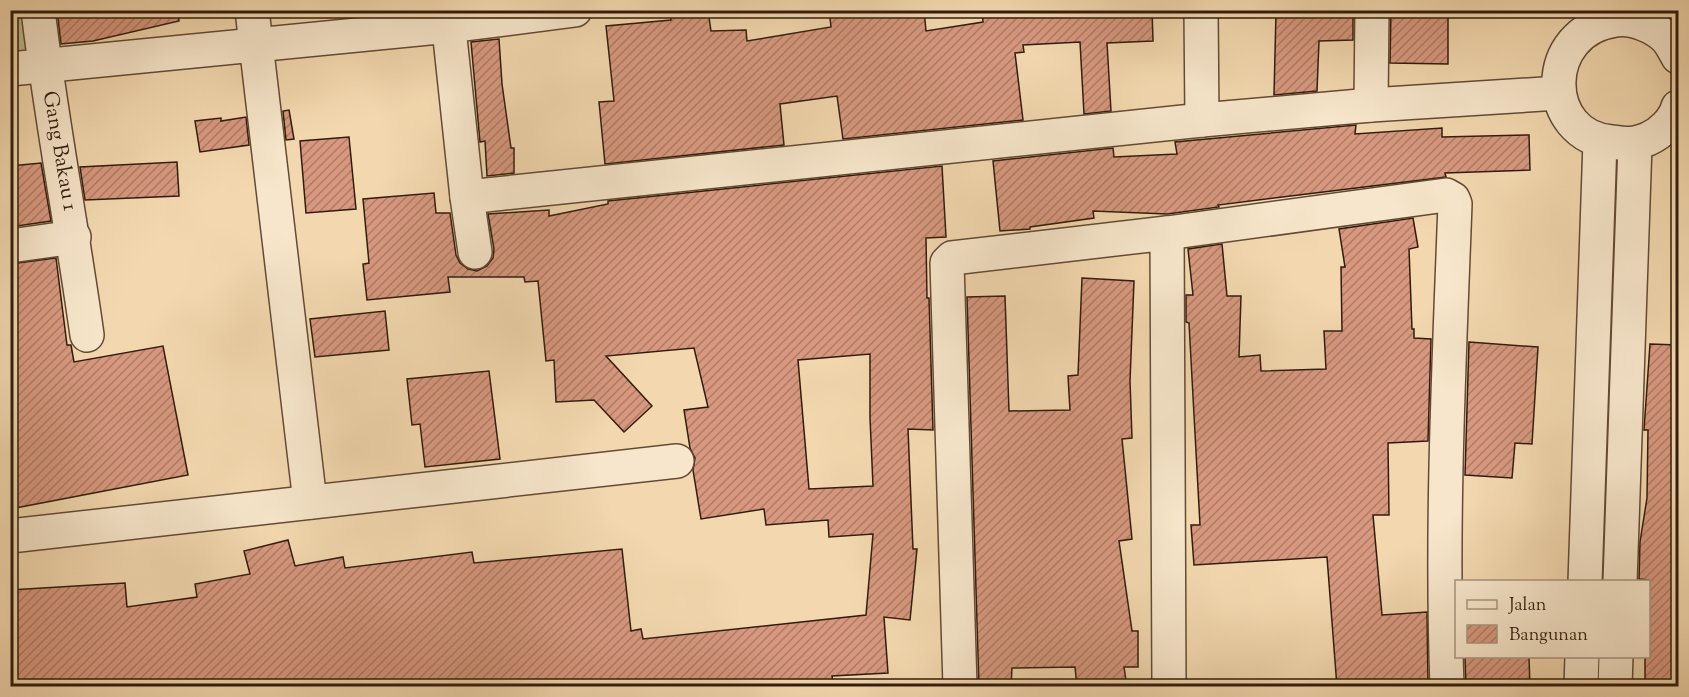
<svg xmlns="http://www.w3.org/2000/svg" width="1689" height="697" font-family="'Sorts Mill Goudy',serif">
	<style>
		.green { fill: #c0bd87; stroke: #786c4a; stroke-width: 1.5 }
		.building { fill: url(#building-hatch); stroke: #311c0c; stroke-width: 1.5; fill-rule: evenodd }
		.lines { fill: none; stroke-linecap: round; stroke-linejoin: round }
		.minor-casing { stroke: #624b35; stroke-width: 36 }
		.minor { stroke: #f7e6cb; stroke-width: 33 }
		.labels { text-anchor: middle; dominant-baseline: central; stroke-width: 6; stroke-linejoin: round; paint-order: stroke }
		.street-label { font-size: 21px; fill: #311c0c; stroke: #f7e6cb }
	</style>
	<defs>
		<pattern id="building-hatch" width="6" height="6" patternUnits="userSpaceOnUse" patternTransform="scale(1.5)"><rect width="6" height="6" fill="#d7987f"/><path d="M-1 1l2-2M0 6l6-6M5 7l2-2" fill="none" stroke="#af7b66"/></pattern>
	</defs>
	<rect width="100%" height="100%" fill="#f3d8af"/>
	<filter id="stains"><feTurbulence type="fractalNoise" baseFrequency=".00333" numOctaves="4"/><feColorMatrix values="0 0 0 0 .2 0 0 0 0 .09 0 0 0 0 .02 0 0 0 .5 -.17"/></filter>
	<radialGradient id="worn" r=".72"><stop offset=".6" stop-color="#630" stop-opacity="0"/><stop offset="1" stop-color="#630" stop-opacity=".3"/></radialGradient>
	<path class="green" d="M11 11H23L29 58 11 60Z"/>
	<g class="building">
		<path d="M57 10H178L179 21 93 41 61 44Z"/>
		<path d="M696 10H708L711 31 746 30 747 41 831 27 829 10H924L926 31 983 22 982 10H1091V12L1152 10 1153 41 1107 43 1111 111 1084 114 1080 42 1023 45 1024 52 1015 53 1023 120 843 139 837 96 780 104 784 145 605 164 599 102 614 101 606 26 671 20 670 14Z"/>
		<path d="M1353 10V40L1319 41 1317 91 1274 95 1276 12Z"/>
		<path d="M1391 10H1448V64L1390 63Z"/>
		<path d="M499 39 502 84 511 148H514V173L487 176 485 141 480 142 471 42Z"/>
		<path d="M289 110 294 139 286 140 283 111Z"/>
		<path d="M246 117 249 145 200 152 195 121 221 118V121Z"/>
		<path d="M1356 125 1355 134 1442 128V137L1529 135 1530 170 1445 173 1446 177 1218 205 1219 207 1167 214 1093 211 1094 218 1030 227V229L1000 231 993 161 1113 148 1114 157 1177 154 1175 142Z"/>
		<path d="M349 137 356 209 306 213 300 141Z"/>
		<path d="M177 162 179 196 85 200 80 167Z"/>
		<path d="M41 163 51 221 10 227V166Z"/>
		<path d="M942 166 946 237 926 238 927 298H929L933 430 908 429 913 549H917L910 620 884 617 888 673 832 676 833 682 793 687H198L197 682 165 687H10V590L125 583 127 607 197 597 195 584 250 574 244 551 288 540 295 566 343 557 345 568 472 552 474 563 622 549 631 631 641 629 643 639 866 615 873 534 829 537 828 520 766 525 764 509 701 519 693 470 695 458 690 448 684 410 708 407 694 348 606 356 652 406 624 432 594 400 556 402 554 360 546 361 538 281 525 282 524 277H448L450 292 367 300 363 264 369 263 363 199 434 193 436 213H450L456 255 460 263 468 269 477 271 487 266 493 258 494 249 488 214 549 210V216L608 204V201ZM870 354V418L873 486 809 489 798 360Z"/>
		<path d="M1413 218 1418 247 1409 249 1412 329H1414V338L1431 339 1428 441 1388 443 1389 515H1373L1382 615 1427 612 1428 687H1337L1327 557 1194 565 1191 525H1200L1189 323 1186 322V295H1193L1188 249 1222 244 1227 296H1241L1239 357 1260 355 1261 371 1326 369 1324 331H1342L1341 267H1345L1339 229Z"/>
		<path d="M56 258 67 345H71L74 362 163 346 188 475 10 509V264Z"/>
		<path d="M1082 278 1134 281 1130 381 1132 438 1122 439 1132 539 1119 541 1132 631H1138V667H1124L1127 687H1077L1075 667 1012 668 1011 687H979L967 297 1005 296 1009 411 1070 410 1068 376 1078 375Z"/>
		<path d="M385 311 389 350 315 357 310 319Z"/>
		<path d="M1469 342 1538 347 1532 444 1515 443 1512 478 1465 475Z"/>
		<path d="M1650 344 1678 345V687H1645V657H1648V580L1639 579 1640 542 1647 498 1648 430H1644Z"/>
		<path d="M489 371 500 459 425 467 420 424 412 425 407 379Z"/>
		<path d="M1465 657H1529L1530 687H1466Z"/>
	</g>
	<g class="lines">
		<defs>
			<g id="minor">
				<path d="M38 10C51 119 72 227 87 335"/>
				<path d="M252 10 310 502"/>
				<path d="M447 10 467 197 475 252"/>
				<path d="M1678 57C1675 52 1671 43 1666 38 1655 27 1632 17 1616 20 1539 31 1542 137 1612 142 1627 144 1633 145 1648 139 1661 133 1674 121 1678 107"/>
				<path d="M10 69 449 26 575 10"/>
				<path d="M1371 105 1372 10"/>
				<path d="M1202 120 1371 105 1559 93"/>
				<path d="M467 197 1202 120 1201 10"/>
				<path d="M1167 233 1446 195 1453 199 1455 204C1449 365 1441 526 1447 686"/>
				<path d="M10 246 74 237"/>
				<path d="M10 536 677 461"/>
				<path d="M1585 582 1600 141"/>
				<path d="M1620 582 1635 144"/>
				<path d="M960 686 947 263 952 258 1167 233 1169 686"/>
				<path d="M1581 686 1582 656"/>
				<path d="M1615 686 1616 656"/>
			</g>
		</defs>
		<use href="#minor" class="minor-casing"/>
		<use href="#minor" class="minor"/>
	</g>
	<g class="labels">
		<g class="street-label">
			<text transform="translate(59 151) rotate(80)">Gang Bakau 1</text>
		</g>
	</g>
	<rect width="1689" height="697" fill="none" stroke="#f3d8af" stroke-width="36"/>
	<rect x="12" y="12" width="1665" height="673" fill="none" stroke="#311c0c" stroke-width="3"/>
	<rect x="18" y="18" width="1653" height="661" fill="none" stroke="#311c0c" stroke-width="1.5"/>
	<rect x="1455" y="580" width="195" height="78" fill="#f7e6cb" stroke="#a8957f" stroke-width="1.5"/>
	<rect x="1467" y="600" width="30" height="9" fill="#f7e6cb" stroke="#a8957f" stroke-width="1.5"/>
	<text x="1509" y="610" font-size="18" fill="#311c0c">Jalan</text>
	<rect x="1467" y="625" width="30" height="18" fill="url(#building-hatch)" stroke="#a8957f" stroke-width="1.5"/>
	<text x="1509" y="640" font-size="18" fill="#311c0c">Bangunan</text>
	<rect width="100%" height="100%" filter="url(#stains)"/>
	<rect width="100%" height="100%" fill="url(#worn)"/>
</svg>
